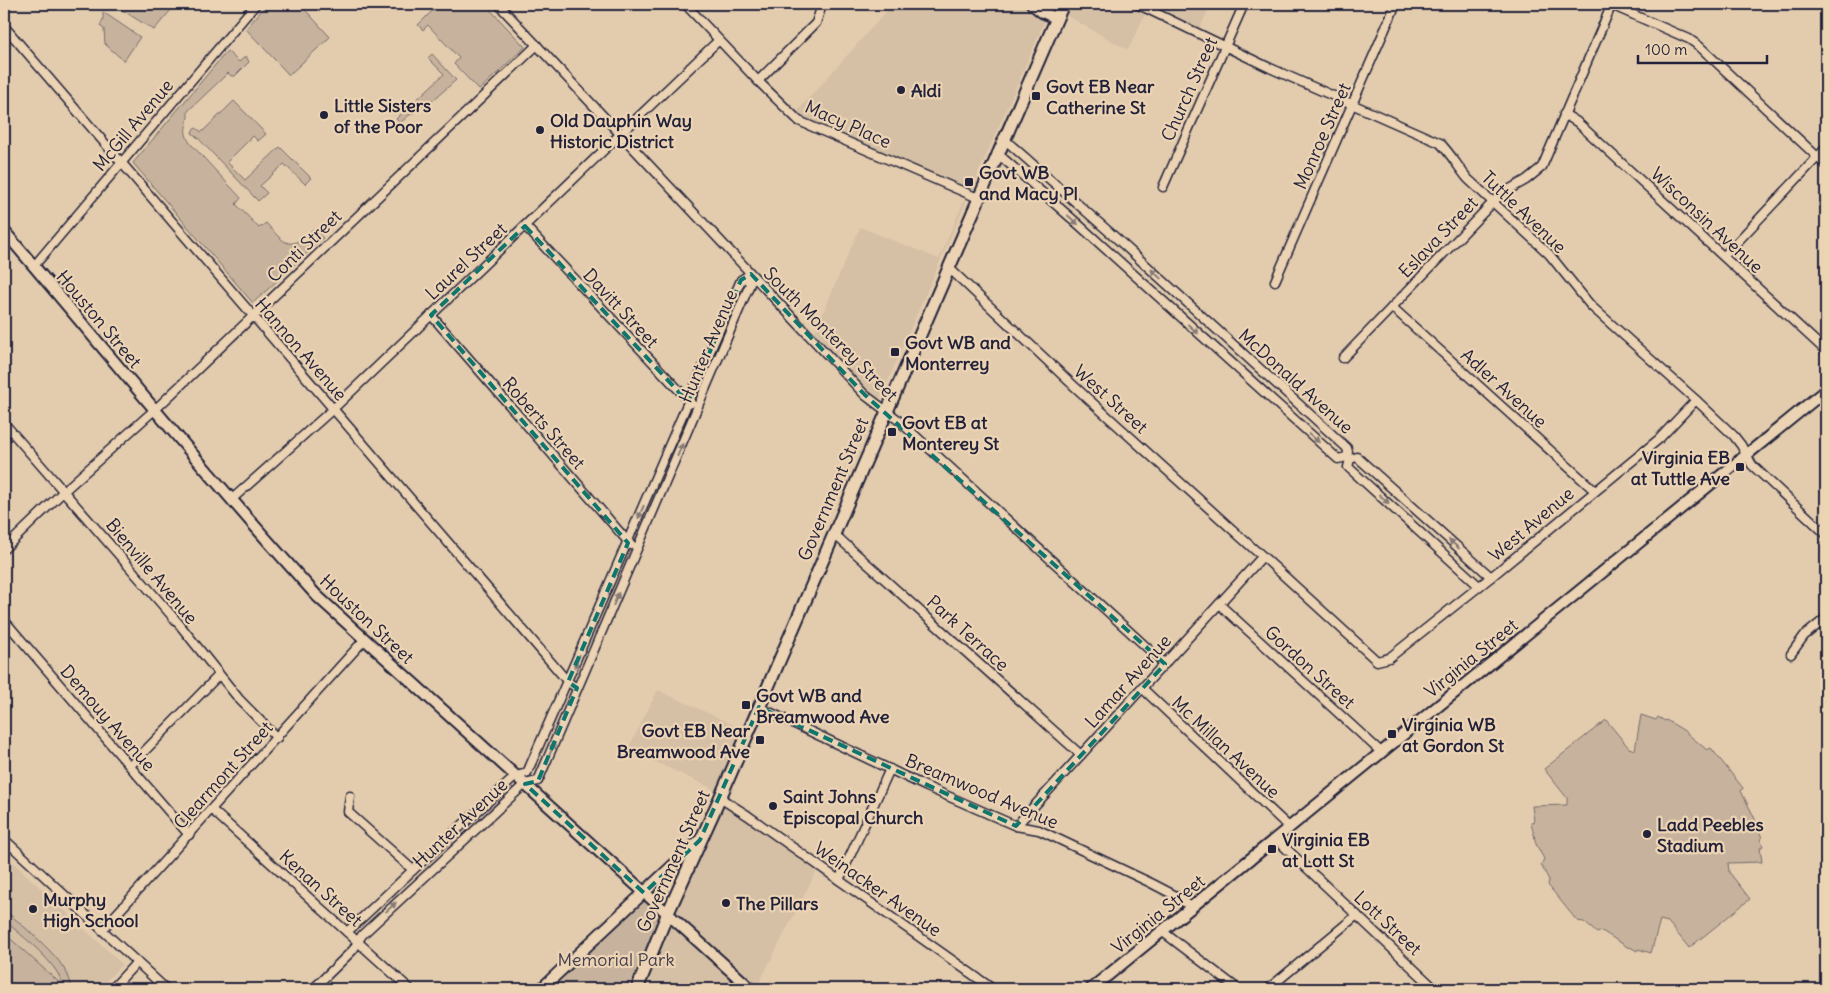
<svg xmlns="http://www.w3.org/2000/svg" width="1830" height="993" font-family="Delius,sans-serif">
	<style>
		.built { fill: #d5bfa5 }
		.green { fill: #c7b39d; stroke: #746a6c }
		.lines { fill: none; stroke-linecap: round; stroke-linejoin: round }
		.street-casing { stroke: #22223b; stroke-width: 11 }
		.secondary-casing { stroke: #22223b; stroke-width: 14 }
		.primary-casing { stroke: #22223b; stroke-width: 15 }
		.street { stroke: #ebd3b3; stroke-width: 8 }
		.secondary { stroke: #ebd3b3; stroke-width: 10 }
		.primary { stroke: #ebd3b3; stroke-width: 11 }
		.oneway { fill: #867a77 }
		.marked { fill: none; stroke: #0f766e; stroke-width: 4; stroke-dasharray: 10 6; stroke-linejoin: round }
		.poi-dot { fill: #22223b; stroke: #ebd3b3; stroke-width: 2 }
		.labels { text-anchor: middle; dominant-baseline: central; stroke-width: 4.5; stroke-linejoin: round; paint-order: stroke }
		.poi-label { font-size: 18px; font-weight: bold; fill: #22223b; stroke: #ebd3b3; text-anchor: start }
		.street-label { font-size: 18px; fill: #22223b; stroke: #ebd3b3 }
		.park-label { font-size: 18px; fill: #433f4f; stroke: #ebd3b3 }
	</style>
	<rect width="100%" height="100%" fill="#e3ccae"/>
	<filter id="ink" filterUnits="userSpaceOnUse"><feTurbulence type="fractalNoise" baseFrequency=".02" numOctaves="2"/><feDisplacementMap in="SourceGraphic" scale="10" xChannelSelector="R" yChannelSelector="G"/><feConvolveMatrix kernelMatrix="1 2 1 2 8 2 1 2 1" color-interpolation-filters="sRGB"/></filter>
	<g filter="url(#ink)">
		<g class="built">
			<path d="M893 4H1150L1128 50 1051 7 879 401 813 336 860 227 939 259 969 189 795 114Z"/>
			<path d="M1152 4H1211L1200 28Z"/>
			<path d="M658 690 753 734 722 804 749 821 817 870 756 989H645L719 809 713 789 628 749Z"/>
			<path d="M4 854 122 964 99 989H4Z"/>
		</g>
		<g class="green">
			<path d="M122 4H176L154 30 122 10Z"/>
			<path d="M267 4H300L330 37 289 75 246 29Z"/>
			<path d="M439 4H485L525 47 479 90 454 64 459 58 428 25 423 30 418 25Z"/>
			<path d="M103 12 140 37 124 61 105 44 104 29 100 26 103 19Z"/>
			<path d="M227 51 239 62 246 56 249 62 235 76H231L228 73 188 111C189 125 181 129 190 143L241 198 236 204 259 228 266 223C286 245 289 252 313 229L323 238 253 303 133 163Z"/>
			<path d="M432 54 456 80 431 102 408 116 400 123 396 119 444 74 428 58Z"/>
			<path d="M234 101 266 134 258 141 253 136 227 162 245 180 280 147 311 178 305 184 284 164 260 186 267 193 258 201 197 137 192 133 193 130 196 128 202 132Z"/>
			<path d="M1641 715 1656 720 1658 717 1665 721 1666 720 1683 730 1707 750 1711 748 1743 788 1741 791 1754 817 1762 838 1760 839 1763 846 1760 848 1762 862 1728 863 1729 872 1750 899 1689 948 1668 922 1660 920 1651 953 1638 949 1637 951 1630 947 1629 948 1602 931 1597 933 1584 922 1577 921 1548 885 1549 880 1541 865 1544 859 1536 844 1531 822 1534 821 1532 806 1567 805V798L1544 769 1606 720 1629 748 1635 750Z"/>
			<path d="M644 893 667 915 637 989H541Z"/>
			<path d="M4 909C25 929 69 960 72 989H64C60 964 23 937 4 920Z"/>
			<path d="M4 933 62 985 58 989H4Z"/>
		</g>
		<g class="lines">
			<defs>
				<g id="street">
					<path d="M498 4 865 395 897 419 1165 664"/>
					<path d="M685 4 758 81 799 121 978 198"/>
					<path d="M1137 4 1270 68 1440 143C1451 154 1458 167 1468 179L1549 254 1591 306 1696 400 1734 436 1741 445 1752 465 1826 534"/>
					<path d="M1609 4 1689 39 1699 46 1826 165"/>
					<path d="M4 26 568 682 577 688"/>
					<path d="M758 81 816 23 821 8"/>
					<path d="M1564 114 1577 122 1826 351"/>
					<path d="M997 153 1078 224 1338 459 1347 457 1348 452 1347 448 1115 237 1003 138"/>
					<path d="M1163 187 1244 4"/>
					<path d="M525 226 691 403"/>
					<path d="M1724 256 1826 148"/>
					<path d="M34 266 256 4"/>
					<path d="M948 267 1074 386 1256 551"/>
					<path d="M1275 281 1396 4"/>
					<path d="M1392 307 1595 491"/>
					<path d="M431 315 631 545"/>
					<path d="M1343 358 1501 194 1526 180 1542 167 1612 4"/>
					<path d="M4 423 179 624 239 699 277 738"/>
					<path d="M231 500 333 409 719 40"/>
					<path d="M834 534 1081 755"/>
					<path d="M4 549 64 491 161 404 537 45"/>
					<path d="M1258 552 1377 661 1389 658 1491 577 1659 439 1696 400"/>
					<path d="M1479 586 1348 467 1350 459 1357 457 1491 577"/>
					<path d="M1219 604 1381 752"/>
					<path d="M4 620 189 835"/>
					<path d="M1791 654 1804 636 1826 618"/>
					<path d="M1142 688 1290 828"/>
					<path d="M759 707 927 787 1016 826 1039 830 1151 883 1178 897 1192 908"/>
					<path d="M130 766 219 675"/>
					<path d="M350 796 348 812 413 870"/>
					<path d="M720 798 747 815 993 989"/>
					<path d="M212 810 410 989"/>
					<path d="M1016 826 1262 557"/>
					<path d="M4 839 166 989"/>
					<path d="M1276 839 1435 989"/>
					<path d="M839 880 890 769"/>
					<path d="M102 930 364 640"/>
					<path d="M347 932 413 870 516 776 527 773 741 280 749 275"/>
					<path d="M1163 932 1238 989"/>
					<path d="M112 989 137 962"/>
					<path d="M313 989 353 950 362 935 525 784 538 781 750 284 747 278"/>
					<path d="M1268 989 1357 915"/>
				</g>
				<g id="secondary">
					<path d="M1032 4 1042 12 1056 18"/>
					<path d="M4 231C108 353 209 477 317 596L751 989"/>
					<path d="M541 989 699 841"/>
					<path d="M1091 989 1826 390"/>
				</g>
				<path id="primary" d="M637 989 667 915 720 798 1063 4"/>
			</defs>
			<use href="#street" class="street-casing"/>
			<use href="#secondary" class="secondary-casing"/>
			<use href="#primary" class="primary-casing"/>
			<use href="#street" class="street"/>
			<use href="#secondary" class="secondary"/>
			<use href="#primary" class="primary"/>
		</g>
		<defs><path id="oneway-solid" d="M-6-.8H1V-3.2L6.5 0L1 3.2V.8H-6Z" transform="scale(1.25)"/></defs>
		<g class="oneway">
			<use href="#oneway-solid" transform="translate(1073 220) rotate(41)"/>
			<use href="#oneway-solid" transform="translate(1156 274) rotate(-137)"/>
			<use href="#oneway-solid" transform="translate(1193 329) rotate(42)"/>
			<use href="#oneway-solid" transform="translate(1314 438) rotate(41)"/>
			<use href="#oneway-solid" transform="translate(680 450) rotate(-67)"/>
			<use href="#oneway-solid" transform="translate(1384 499) rotate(42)"/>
			<use href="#oneway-solid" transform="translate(641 512) rotate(113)"/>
			<use href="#oneway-solid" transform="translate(1454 544) rotate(-138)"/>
			<use href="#oneway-solid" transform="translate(616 599) rotate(-67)"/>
			<use href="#oneway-solid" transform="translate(577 661) rotate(113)"/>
			<use href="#oneway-solid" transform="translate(552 749) rotate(-67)"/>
			<use href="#oneway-solid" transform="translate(391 907) rotate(-43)"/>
		</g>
	</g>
	<path class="marked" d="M525 226 688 402 741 280 751 274 865 395 1165 664 1016 826 759 707 700 840 644 893 525 784 538 781 577 688 568 682 628 543 431 315Z"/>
	<g class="poi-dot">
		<circle cx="901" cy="90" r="5"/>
		<rect x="1031" y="91" width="10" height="10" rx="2.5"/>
		<circle cx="324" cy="115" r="5"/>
		<circle cx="540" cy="130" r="5"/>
		<rect x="964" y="177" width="10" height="10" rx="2.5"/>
		<rect x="890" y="347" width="10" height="10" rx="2.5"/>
		<rect x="887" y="427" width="10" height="10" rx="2.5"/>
		<rect x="1735" y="462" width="10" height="10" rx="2.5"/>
		<rect x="741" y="700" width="10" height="10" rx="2.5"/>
		<rect x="1387" y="729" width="10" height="10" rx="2.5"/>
		<rect x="755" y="735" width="10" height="10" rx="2.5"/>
		<circle cx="773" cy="806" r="5"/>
		<circle cx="1647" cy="834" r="5"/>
		<rect x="1267" y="844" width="10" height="10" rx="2.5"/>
		<circle cx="726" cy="903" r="5"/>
		<circle cx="33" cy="909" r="5"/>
	</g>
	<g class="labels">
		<g class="poi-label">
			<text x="1046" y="86">Govt EB Near<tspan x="1046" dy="21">Catherine St</tspan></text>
			<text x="911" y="90">Aldi</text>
			<text x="334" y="105">Little Sisters<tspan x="334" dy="21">of the Poor</tspan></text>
			<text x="550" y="120">Old Dauphin Way<tspan x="550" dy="21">Historic District</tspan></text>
			<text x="979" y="172">Govt WB<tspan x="979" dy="21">and Macy Pl</tspan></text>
			<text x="905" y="342">Govt WB and<tspan x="905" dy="21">Monterrey</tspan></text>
			<text x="902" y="422">Govt EB at<tspan x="902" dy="21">Monterey St</tspan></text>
			<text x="1730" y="457" text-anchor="end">Virginia EB<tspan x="1730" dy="21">at Tuttle Ave</tspan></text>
			<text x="756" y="695">Govt WB and<tspan x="756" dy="21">Breamwood Ave</tspan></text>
			<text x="1402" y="724">Virginia WB<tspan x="1402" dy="21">at Gordon St</tspan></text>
			<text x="750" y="730" text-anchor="end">Govt EB Near<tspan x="750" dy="21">Breamwood Ave</tspan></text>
			<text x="783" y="796">Saint Johns<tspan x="783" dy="21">Episcopal Church</tspan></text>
			<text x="1657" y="824">Ladd Peebles<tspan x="1657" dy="21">Stadium</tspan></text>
			<text x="1282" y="839">Virginia EB<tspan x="1282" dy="21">at Lott St</tspan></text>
			<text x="43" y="899">Murphy<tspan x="43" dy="21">High School</tspan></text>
			<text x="736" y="903">The Pillars</text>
		</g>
		<g class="street-label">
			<text transform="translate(1189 89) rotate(-66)">Church Street</text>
			<text transform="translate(848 124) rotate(24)">Macy Place</text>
			<text transform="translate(133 125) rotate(-50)">McGill Avenue</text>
			<text transform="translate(1322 136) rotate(-66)">Monroe Street</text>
			<text transform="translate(1524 212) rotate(44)">Tuttle Avenue</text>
			<text transform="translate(1707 220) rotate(43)">Wisconsin Avenue</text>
			<text transform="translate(1438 237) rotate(-46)">Eslava Street</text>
			<text transform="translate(304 246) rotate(-44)">Conti Street</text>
			<text transform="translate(466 261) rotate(-43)">Laurel Street</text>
			<text transform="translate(621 308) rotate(47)">Davitt Street</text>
			<text transform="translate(99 319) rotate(50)">Houston Street</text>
			<text transform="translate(831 334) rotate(45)">South Monterey Street</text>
			<text transform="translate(708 346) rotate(-67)">Hunter Avenue</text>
			<text transform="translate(301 349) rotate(49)">Hannon Avenue</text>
			<text transform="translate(1296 381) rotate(42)">McDonald Avenue</text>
			<text transform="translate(1504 388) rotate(42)">Adler Avenue</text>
			<text transform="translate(1111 399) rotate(42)">West Street</text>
			<text transform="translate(544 423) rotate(49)">Roberts Street</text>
			<text transform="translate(833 489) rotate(-67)">Government Street</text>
			<text transform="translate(1531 524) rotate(-40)">West Avenue</text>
			<text transform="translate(152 571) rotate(50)">Bienville Avenue</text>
			<text transform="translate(367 619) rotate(43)">Houston Street</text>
			<text transform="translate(968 633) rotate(42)">Park Terrace</text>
			<text transform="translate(1471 658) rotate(-39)">Virginia Street</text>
			<text transform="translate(1310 667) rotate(42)">Gordon Street</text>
			<text transform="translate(1128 681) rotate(-48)">Lamar Avenue</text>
			<text transform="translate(108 718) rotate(49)">Demouy Avenue</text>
			<text transform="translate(1226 747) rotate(43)">Mc Millan Avenue</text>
			<text transform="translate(223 775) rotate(-48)">Clearmont Street</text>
			<text transform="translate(982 791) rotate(23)">Breamwood Avenue</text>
			<text transform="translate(460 823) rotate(-43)">Hunter Avenue</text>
			<text transform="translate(673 861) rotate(-66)">Government Street</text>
			<text transform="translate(321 888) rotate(42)">Kenan Street</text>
			<text transform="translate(878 889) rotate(35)">Weinacker Avenue</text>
			<text transform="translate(1158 914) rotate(-39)">Virginia Street</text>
			<text transform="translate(1388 923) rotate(43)">Lott Street</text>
		</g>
		<g class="park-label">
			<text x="616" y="959">Memorial Park</text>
		</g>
	</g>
	<rect width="1830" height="993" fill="none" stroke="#ebd3b3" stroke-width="20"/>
	<rect x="10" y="10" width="1810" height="973" fill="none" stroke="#22223b" stroke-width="2" filter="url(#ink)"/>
	<path d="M1638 55v8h129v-8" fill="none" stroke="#22223b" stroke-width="2.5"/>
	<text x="1645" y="55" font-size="15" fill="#22223b" stroke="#ebd3b3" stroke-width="4" paint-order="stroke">100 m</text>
</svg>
